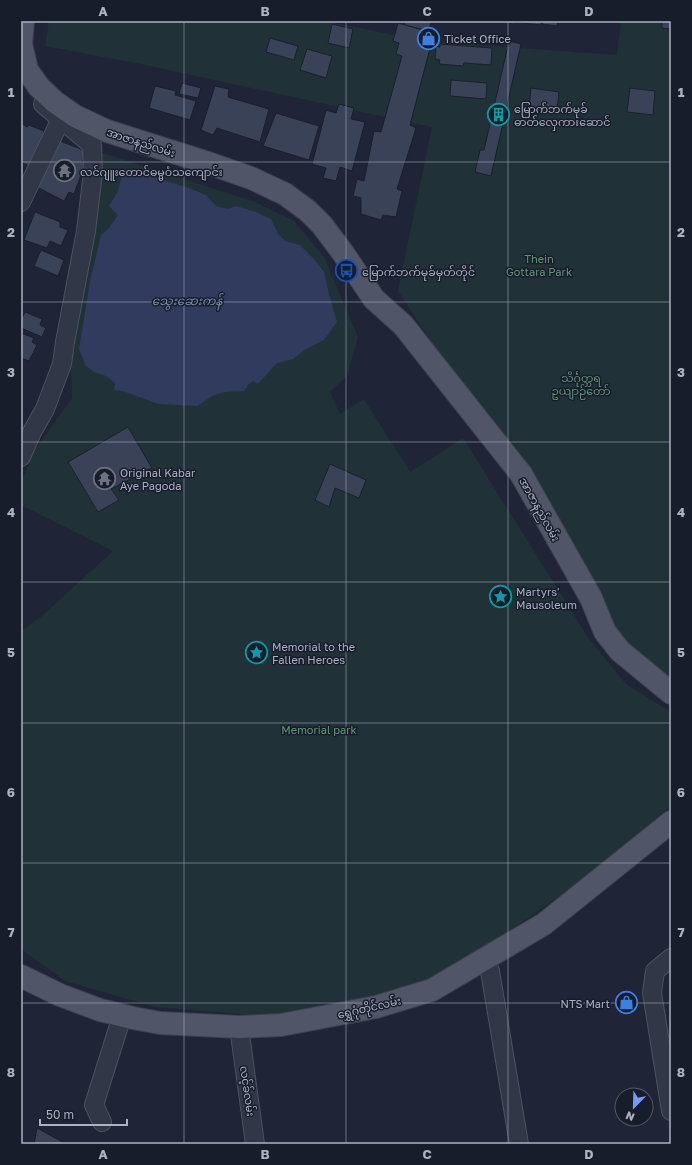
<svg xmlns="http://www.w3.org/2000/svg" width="692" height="1165" font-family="'Golos Text','Noto Sans Myanmar',sans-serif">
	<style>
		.green { fill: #213138 }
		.water { fill: #303b5d }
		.building { fill: #3a4257; stroke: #1a1f2d }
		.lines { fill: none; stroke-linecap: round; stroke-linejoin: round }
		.minor-casing { stroke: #4d5262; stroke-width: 20 }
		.major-casing { stroke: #3c4150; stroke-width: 24 }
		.minor { stroke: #323747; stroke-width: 18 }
		.major { stroke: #505667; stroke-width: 22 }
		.grid { fill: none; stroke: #acb1c4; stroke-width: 1; stroke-opacity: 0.55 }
		.labels { text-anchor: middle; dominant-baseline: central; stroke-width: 3; stroke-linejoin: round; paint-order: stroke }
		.poi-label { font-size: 11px; fill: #acb1c4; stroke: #181d2b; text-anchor: start }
		.street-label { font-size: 11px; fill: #acb1c4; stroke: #181d2b }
		.park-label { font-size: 11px; fill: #639576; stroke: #181d2b }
		.water-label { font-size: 12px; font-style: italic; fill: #7a8ab2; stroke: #181d2b }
		.neatline { fill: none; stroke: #acb1c4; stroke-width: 1.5 }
		.grid-label { font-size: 13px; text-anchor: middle; font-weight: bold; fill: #acb1c4 }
	</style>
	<rect width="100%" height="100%" fill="#1f2537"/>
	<g class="green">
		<path d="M49 21H325L423 41 617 55 621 21H671V683L634 658 602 614 525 460 432 343 398 291 432 127 141 64 45 46Z"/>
		<path d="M100 152 255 202 294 221 324 257 358 337 347 376 330 392 340 414 364 399 410 472 463 438 589 639 627 685 671 712V806L570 889 487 946 418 985 282 1017 155 1007 65 981 21 949V631L42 616 113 551 21 505V483L35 450 72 398 71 357Z"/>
	</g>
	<path class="water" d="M123 172 141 173 189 188 206 195 216 206 228 209 236 206 256 212 271 219 278 234 285 241 300 245 314 259 324 272 329 294 337 322 324 340 306 349 293 359 277 363 258 384 253 381 248 385 244 391C221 392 217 391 198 406L158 404 123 391 114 390 115 383 106 376 94 372 86 366 79 349 90 281 101 235 109 228 118 215 109 206 118 191Z"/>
	<g class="building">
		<path d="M405 21H431L429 31 404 25Z"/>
		<path d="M498 21H515L514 24Z"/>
		<path d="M523 21H541V25L523 23Z"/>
		<path d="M543 21H558L557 26 542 24Z"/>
		<path d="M662 21H671V29L662 28Z"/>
		<path d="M398 23 434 33 410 125 416 128 397 189 402 191 396 217 383 215 381 220 361 214V198L353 196 357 179 364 181 374 131 381 132 402 56 396 54 399 43 393 41Z"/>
		<path d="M332 24 353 29 349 48 328 43Z"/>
		<path d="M270 38 298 46 294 60 266 52Z"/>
		<path d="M509 41 521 44 491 176 475 172 480 150H484Z"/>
		<path d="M440 44 492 48 491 65 464 63 463 66 439 64 440 60 435 59 436 46 440 47Z"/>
		<path d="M307 49 332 56 326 78 300 70Z"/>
		<path d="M451 80 487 83 486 99 450 96Z"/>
		<path d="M182 83 201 88 198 98 179 94Z"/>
		<path d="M155 86 176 91 175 95 196 101 190 120 149 108Z"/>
		<path d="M215 86 229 89 228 97 269 109 260 142 217 128 213 135 201 130Z"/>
		<path d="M531 88 559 92 557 111 529 107Z"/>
		<path d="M630 88 655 91 653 115 627 112Z"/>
		<path d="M339 104 354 108 351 119 365 122 352 171 340 167 336 181 323 178 326 168 312 164 326 110 336 113Z"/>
		<path d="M276 113 319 126 309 160 263 146Z"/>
		<path d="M21 123 27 127 29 125 44 131 43 133 50 136 33 168 21 162Z"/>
		<path d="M60 141 86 151 82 162 85 164 74 194 69 192 64 201 33 185Z"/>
		<path d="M35 212 60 222V227L68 230 61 246 50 241 47 248 24 240Z"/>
		<path d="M41 250 64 260 58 276 34 266Z"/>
		<path d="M25 312 42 319 40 325 46 328 42 337 21 328V320Z"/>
		<path d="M21 333 34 338 32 342 37 345 29 361 21 358Z"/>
		<path d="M128 427 152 468 111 489 119 500 98 512 68 462Z"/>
		<path d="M330 464 366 480 359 498 335 488 329 507 315 500Z"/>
		<path d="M37 1128 66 1144H34Z"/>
	</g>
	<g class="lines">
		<defs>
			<g id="minor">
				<path d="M21 202 61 119"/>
				<path d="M21 457 32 432 45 409 62 364 65 342 86 231 93 172 92 145 43 104"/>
				<path d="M671 958 655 971 652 993 671 1111"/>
				<path d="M485 959 490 971 519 1144"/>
				<path d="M239 1027 255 1144"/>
				<path d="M102 1122 94 1105 122 1016"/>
			</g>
			<g id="major">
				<path d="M23 21 21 44 27 70 39 87 55 102 75 116 107 131 208 163 251 178 285 194 308 211 322 225 343 253 374 299 403 325 521 474 591 598 605 632 620 651 671 693"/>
				<path d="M21 976 60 995 100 1010 133 1018 160 1023 239 1027 281 1025 376 1007 432 990 544 924 671 822"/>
			</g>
		</defs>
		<use href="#minor" class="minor-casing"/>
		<use href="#major" class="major-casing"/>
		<use href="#minor" class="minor"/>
		<use href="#major" class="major"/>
	</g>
	<path class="grid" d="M184 21V1144M346 21V1144M508 21V1144M21 162H671M21 302H671M21 442H671M21 582H671M21 723H671M21 863H671M21 1003H671"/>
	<defs>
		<symbol id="shop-ring" viewBox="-11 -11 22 22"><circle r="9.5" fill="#181d2b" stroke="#3f7fe0" stroke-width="1.5"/><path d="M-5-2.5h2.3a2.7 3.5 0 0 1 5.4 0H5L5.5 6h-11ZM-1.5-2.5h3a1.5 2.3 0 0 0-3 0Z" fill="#3f7fe0"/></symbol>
		<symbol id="building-ring" viewBox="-11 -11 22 22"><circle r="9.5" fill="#181d2b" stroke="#0f9aa8" stroke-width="1.5"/><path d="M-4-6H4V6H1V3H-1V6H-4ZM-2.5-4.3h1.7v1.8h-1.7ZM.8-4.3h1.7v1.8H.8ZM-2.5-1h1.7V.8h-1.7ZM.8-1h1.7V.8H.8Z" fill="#0f9aa8"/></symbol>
		<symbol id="temple-ring" viewBox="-11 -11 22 22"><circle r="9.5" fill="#181d2b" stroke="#6b7280" stroke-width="1.5"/><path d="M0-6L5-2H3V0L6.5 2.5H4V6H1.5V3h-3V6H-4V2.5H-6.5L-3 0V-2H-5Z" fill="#6b7280"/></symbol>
		<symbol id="bus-ring" viewBox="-11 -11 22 22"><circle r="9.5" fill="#181d2b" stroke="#1a4fb4" stroke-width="1.5"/><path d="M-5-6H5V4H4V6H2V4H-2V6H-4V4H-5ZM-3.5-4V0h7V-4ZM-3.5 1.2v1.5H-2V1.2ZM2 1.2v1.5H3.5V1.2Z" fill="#1a4fb4"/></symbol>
		<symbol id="sight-ring" viewBox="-11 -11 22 22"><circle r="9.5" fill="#181d2b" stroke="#0f9aa8" stroke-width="1.5"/><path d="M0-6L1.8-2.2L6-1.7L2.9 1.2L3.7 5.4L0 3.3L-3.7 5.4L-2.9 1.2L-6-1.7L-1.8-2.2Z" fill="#0f9aa8"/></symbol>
	</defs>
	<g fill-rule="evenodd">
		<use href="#shop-ring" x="416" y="26" width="25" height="25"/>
		<use href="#building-ring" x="486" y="102" width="25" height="25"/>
		<use href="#temple-ring" x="52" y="158" width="25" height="25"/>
		<use href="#bus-ring" x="334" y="258" width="25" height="25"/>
		<use href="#temple-ring" x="92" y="466" width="25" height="25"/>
		<use href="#sight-ring" x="488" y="584" width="25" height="25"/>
		<use href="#sight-ring" x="244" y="640" width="25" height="25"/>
		<use href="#shop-ring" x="614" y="990" width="25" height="25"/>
	</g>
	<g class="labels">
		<g class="poi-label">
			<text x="444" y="38">Ticket Office</text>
			<text x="514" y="108">မြောက်ဘက်မုခ်<tspan x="514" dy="13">ဓာတ်လှေကားဆောင်</tspan></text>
			<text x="80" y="171">လင်ဂျူးတောင်ဓမ္မဝံသကျောင်း</text>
			<text x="362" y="271">မြောက်ဘက်မုခ်မှတ်တိုင်</text>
			<text x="120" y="472">Original Kabar<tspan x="120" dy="13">Aye Pagoda</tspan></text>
			<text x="516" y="591">Martyrs'<tspan x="516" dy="13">Mausoleum</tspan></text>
			<text x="272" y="646">Memorial to the<tspan x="272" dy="13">Fallen Heroes</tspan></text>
			<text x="610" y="1003" text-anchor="end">NTS Mart</text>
		</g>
		<g class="street-label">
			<text transform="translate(141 142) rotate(18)">အာဇာနည်လမ်း</text>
			<text transform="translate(540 509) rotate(61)">အာဇာနည်လမ်း</text>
			<text transform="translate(369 1007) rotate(-13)">ရွှေဂုံတိုင်လမ်း</text>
			<text transform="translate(248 1091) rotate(82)">လင့်ခ်လမ်း</text>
		</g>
		<g class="park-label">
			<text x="539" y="258">Thein<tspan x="539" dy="13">Gottara Park</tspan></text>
			<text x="581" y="377">သိင်္ဂုတ္တရ<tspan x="581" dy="13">ဥယျာဉ်တော်</tspan></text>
			<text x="319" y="729">Memorial park</text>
		</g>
		<g class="water-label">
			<text x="187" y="300">သွေးဆေးကန်</text>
		</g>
	</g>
	<rect width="692" height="1165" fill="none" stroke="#181d2b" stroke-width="44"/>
	<g transform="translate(634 1107) rotate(203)"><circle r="19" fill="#181d2b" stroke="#535868"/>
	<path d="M0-3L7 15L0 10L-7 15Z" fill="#7a98fb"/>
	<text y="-6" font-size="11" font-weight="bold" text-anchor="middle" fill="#acb1c4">N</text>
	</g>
	<path d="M40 1119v6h87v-6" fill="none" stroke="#acb1c4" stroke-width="2"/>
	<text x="46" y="1119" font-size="12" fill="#acb1c4" stroke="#181d2b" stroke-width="3" paint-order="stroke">50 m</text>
	<rect x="22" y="22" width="648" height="1121" class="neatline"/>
	<g class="grid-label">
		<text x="103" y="16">A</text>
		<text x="265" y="16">B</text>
		<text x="427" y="16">C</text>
		<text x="589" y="16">D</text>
		<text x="11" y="97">1</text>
		<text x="681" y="97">1</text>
		<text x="11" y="237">2</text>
		<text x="681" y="237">2</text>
		<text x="11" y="377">3</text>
		<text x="681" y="377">3</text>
		<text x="11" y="517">4</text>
		<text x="681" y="517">4</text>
		<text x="11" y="657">5</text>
		<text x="681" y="657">5</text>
		<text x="11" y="797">6</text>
		<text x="681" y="797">6</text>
		<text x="11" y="937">7</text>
		<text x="681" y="937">7</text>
		<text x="11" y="1077">8</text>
		<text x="681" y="1077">8</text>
		<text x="103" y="1159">A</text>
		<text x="265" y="1159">B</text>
		<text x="427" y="1159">C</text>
		<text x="589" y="1159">D</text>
	</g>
</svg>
